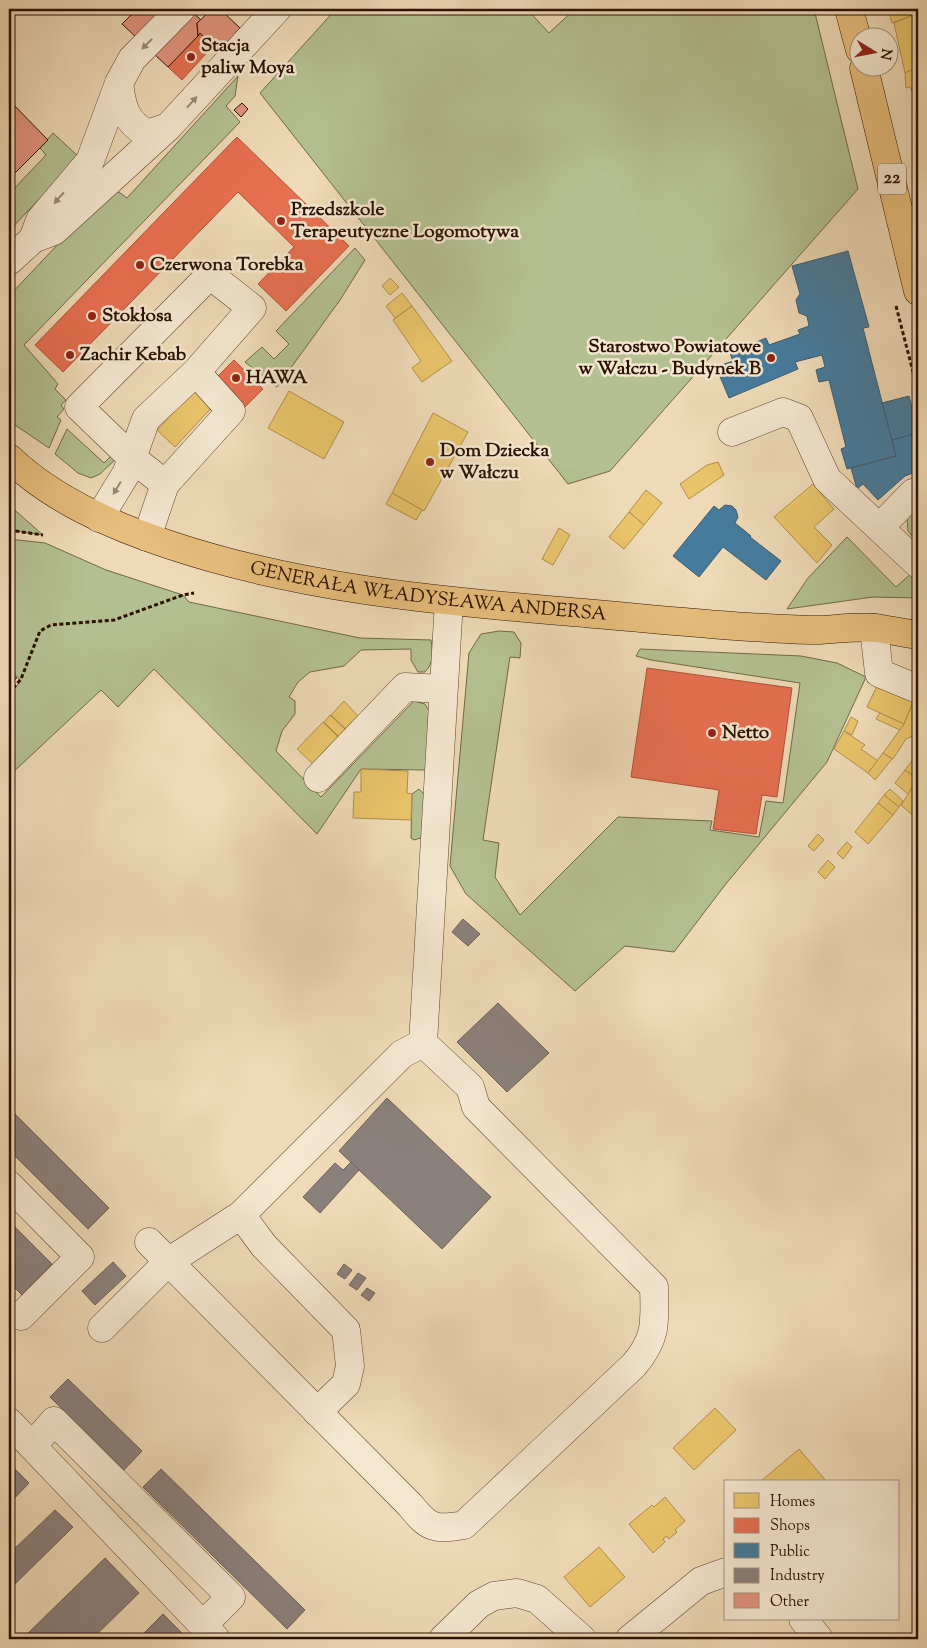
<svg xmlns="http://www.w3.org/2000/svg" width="927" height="1648" font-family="'Sorts Mill Goudy',serif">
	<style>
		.green { fill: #b4c091; stroke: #706848 }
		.homes { fill: #e9c46a; stroke: #b08e4a }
		.shops { fill: #e76f51; stroke: #af5339 }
		.public { fill: #457b9d; stroke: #3d5b6e }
		.industry { fill: #8a817c; stroke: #6e5f57 }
		.building { fill: #e1937d; stroke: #2b1100 }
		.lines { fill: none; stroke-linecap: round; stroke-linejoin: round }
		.minor-casing { stroke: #5c432e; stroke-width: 29 }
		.major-casing { stroke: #2b1100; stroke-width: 29 }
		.path { stroke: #2b1100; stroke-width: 3; stroke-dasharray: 4 2.5; stroke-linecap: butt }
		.minor { stroke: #f4e7d0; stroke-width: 28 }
		.major { stroke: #e7bd7b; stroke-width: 28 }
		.oneway { fill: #9a8772 }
		.poi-dot { fill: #8f2418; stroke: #f4e7d0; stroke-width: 2 }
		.labels { text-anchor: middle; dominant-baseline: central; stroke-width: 5; stroke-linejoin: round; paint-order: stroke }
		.shield { fill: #f4e7d0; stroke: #67513e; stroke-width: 1 }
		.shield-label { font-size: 18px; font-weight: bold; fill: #2b1100 }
		.poi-label { font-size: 19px; font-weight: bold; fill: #2b1100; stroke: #f4e7d0; text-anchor: start }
		.street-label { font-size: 19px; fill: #2b1100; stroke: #f4e7d0 }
	</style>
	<rect width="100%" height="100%" fill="#eedab6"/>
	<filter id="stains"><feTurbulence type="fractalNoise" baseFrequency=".004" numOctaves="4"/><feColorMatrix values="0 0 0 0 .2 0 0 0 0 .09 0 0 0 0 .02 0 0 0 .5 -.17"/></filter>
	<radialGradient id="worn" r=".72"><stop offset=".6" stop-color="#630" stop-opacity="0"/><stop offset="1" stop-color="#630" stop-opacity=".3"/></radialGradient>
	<g class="green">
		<path d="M336 9H527L549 33 575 9H814L858 189 610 471 568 484 260 93Z"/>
		<path d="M238 76 235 96 226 106 240 122 24 345 58 384 55 389 66 400 61 405 64 409 57 417 61 420 49 448 9 421V296L112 187 127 198Z"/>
		<path d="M53 133 79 157 10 230V193L46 155 40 148Z"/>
		<path d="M355 248 365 260 340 300 277 387 245 362 262 347 274 359 289 344 276 331Z"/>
		<path d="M67 429 104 463 116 451 120 455 100 474 91 478 78 473 55 454Z"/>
		<path d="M9 505 43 535 9 530Z"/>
		<path d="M918 505V543L908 531 907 518Z"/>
		<path d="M847 537 896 587 914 571 918 576V598L873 597 787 609 808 578Z"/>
		<path d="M9 539 45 543 106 570 183 595 189 602 360 638 431 640C433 653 434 662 425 672H418L411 660V649L361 650 344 666 310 672 298 682 289 697 295 701V714L282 731 276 751 321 797 414 701 425 704 429 711 427 770 361 769 317 834 154 669 118 707 101 690 9 776V695L21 681 9 668Z"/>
		<path d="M499 631 514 632 521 643 520 658 510 657 483 840 499 843 495 877 520 915 618 817 712 821 710 830 759 837 766 801 783 803 800 683 651 660 636 656 640 649 801 656 837 663 866 677 827 762 725 885 674 952 625 946 575 991 466 894 450 866 469 653 481 634Z"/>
		<path d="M419 789 425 795 424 837 414 840 411 838 412 794Z"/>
	</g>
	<g class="homes">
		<path d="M888 9H918V13L892 23Z"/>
		<path d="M918 13V67L905 73 894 23Z"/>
		<path d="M918 67V113L917 114 912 103 916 101 910 87 906 88 905 73Z"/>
		<path d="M390 278 399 287 390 295 382 286Z"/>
		<path d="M402 293 412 306 395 318 386 306Z"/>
		<path d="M412 306 452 361 422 382 412 368 421 361 393 320Z"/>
		<path d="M198 386 216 403 175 447 157 430Z"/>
		<path d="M289 391 344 422 324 459 268 428Z"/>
		<path d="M433 413 468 432 424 511 392 493Z"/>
		<path d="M718 462 724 475 689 499 680 484 707 465Z"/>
		<path d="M813 484 834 509 814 527 832 545 817 563 774 517Z"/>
		<path d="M646 490 662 503 644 525 629 512Z"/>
		<path d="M392 493 422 510 416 520 386 504Z"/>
		<path d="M629 512 644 525 624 549 609 537Z"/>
		<path d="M559 528 570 535 553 565 542 559Z"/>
		<path d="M878 684 914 700 904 724 867 707Z"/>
		<path d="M914 700 918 702V739L913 736 906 739 893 759 883 753 904 724Z"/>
		<path d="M344 701 359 717 347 730 331 715Z"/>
		<path d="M880 713 904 724 900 730 876 719Z"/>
		<path d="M330 715 346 730 339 737 324 722Z"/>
		<path d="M851 717 858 721 852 735 844 731Z"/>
		<path d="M323 722 339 738 313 764 297 749Z"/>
		<path d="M844 731 865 745 861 749 878 761 868 773 834 749Z"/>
		<path d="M883 753 892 759 875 780 868 773Z"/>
		<path d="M917 754 918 755V779L905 770Z"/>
		<path d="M361 769 408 771 407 793 412 794 411 820 353 818 354 792H361Z"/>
		<path d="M905 770 918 779 908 794 895 783Z"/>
		<path d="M918 781V791L913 787Z"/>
		<path d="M913 787 918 791V820L901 805Z"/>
		<path d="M890 789 903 801 899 807 884 795Z"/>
		<path d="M884 795 899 807 893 815 878 803Z"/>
		<path d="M878 803 893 815 868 844 855 832Z"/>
		<path d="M818 834 824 840 814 851 808 846Z"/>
		<path d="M847 842 852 847 843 859 837 853Z"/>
		<path d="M828 860 835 867 825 879 818 872Z"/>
		<path d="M715 1408 736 1430 694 1470 673 1448Z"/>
		<path d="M799 1449 827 1482H760Z"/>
		<path d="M665 1497 685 1521 675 1530 677 1532 669 1539 667 1536 663 1539 665 1542 653 1553 629 1524 652 1505 654 1507Z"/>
		<path d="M599 1547 625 1577 590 1607 564 1577Z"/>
	</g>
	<g class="shops">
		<path d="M200 33 213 46 182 80 168 67Z"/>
		<path d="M237 137 349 246 286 311 258 284 294 247 238 192 63 372 35 345Z"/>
		<path d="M234 360 263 389 245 407 217 377Z"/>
		<path d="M647 668 792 688 777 797 762 795 756 834 713 829 719 790 631 777Z"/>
	</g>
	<g class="public">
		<path d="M848 251 869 327 863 328 896 456 847 469 841 449 846 447 829 380 819 382 816 370 825 367 822 355 795 362 798 369 729 398 716 367 733 361 730 353 766 338 769 345 800 334 798 330 809 326 807 316 799 313 796 300 800 294 792 266Z"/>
		<path d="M909 396 918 433 892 440 882 403Z"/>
		<path d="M918 433V471L905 476 878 500 863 484 857 489 851 468 896 456 892 440Z"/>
		<path d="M725 505 732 506 736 510 738 517 735 523 751 536 750 537 781 561 766 580 723 547 699 577 673 556 714 506 719 510Z"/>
	</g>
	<g class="industry">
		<path d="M9 670 17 678 9 686Z"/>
		<path d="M463 919 480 934 468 946 452 932Z"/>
		<path d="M498 1003 549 1053 507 1092 457 1042Z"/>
		<path d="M387 1098 491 1197 442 1249 339 1151Z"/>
		<path d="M9 1108 109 1208 88 1229 9 1150Z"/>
		<path d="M351 1162 359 1170 320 1213 303 1197 335 1163 343 1170Z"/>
		<path d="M9 1221 52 1264 22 1295 9 1282Z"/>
		<path d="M113 1262 126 1276 95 1305 82 1291Z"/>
		<path d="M344 1264 352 1270 345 1279 337 1274Z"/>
		<path d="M358 1273 366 1278 357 1290 349 1285Z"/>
		<path d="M367 1288 375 1293 369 1301 361 1295Z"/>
		<path d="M68 1379 142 1451 124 1470 50 1397Z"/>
		<path d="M9 1463 29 1483 9 1504Z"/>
		<path d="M161 1469 305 1610 287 1629 143 1487Z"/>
		<path d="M55 1510 73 1527 9 1590V1554Z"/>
		<path d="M105 1558 139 1593 92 1639H22Z"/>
		<path d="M163 1614 188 1639H138Z"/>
	</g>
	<g class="building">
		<path d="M137 9H189L201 20 197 23 198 36 168 67 122 24Z"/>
		<path d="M221 10 241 29 218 53 200 33 198 36 197 23 210 11Z"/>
		<path d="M9 100 48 140 9 179Z"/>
		<path d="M242 103 248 109 241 117 234 110Z"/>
	</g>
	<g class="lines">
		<defs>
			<g id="minor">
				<path d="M119 83C122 107 125 121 147 134L168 127 277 9"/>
				<path d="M33 239 40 220 90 161 119 83 132 59 181 9"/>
				<path d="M9 261 33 239 54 231 168 127"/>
				<path d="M732 432 783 412 799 418 827 479 918 564"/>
				<path d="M99 518 127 472 146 419 196 372 252 308 210 275 79 407 132 458 165 484"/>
				<path d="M881 526 913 493 918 491"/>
				<path d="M147 537 165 484 231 411 196 372"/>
				<path d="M874 628 879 673 918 689"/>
				<path d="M318 778 405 687 443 689"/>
				<path d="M9 1185 80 1257 21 1316"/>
				<path d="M241 1215 264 1246 346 1330 350 1366 346 1384 317 1412"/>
				<path d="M149 1242 410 1505C429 1529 435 1530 464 1525L634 1365C657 1338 655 1322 654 1287L476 1107 470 1087 423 1043 449 601"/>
				<path d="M102 1328 168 1262 241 1215 402 1054 423 1043"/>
				<path d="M9 1422 215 1638"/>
				<path d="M32 1446 54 1421 231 1597 203 1625"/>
				<path d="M803 1619 819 1639"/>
				<path d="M443 1639 479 1604 494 1596 517 1593 537 1599 582 1639"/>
				<path d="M630 1639 701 1581 726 1572"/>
			</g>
			<g id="major">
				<path d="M849 9 860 50"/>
				<path d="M864 68 918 291"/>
				<path id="s1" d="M9 458C53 500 112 526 170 545 296 587 428 600 560 611 623 616 686 623 749 627 772 628 796 630 820 630 838 629 858 626 876 628 890 630 904 633 918 635"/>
			</g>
		</defs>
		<use href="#minor" class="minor-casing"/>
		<use href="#major" class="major-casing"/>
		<g class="path">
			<path d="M896 306 918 391"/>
			<path d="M9 530 43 535"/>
			<path d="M9 693 21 679 40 631 51 625 114 620 183 595 194 593"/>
		</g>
		<use href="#minor" class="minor"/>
		<use href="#major" class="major"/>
	</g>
	<defs><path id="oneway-solid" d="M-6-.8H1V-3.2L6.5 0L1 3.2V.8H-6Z" transform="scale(1.25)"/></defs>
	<g class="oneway">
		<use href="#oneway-solid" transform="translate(147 44) rotate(134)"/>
		<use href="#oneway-solid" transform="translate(192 102) rotate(-48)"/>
		<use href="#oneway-solid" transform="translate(59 198) rotate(131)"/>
		<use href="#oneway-solid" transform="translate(117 488) rotate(121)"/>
	</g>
	<g class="poi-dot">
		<circle cx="191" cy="57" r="5"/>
		<circle cx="281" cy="221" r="5"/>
		<circle cx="140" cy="265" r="5"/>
		<circle cx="92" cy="316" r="5"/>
		<circle cx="70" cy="355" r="5"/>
		<circle cx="771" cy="358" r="5"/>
		<circle cx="236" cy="378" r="5"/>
		<circle cx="430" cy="462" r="5"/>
		<circle cx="712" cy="733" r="5"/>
	</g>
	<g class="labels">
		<rect class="shield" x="878" y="163.5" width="28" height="31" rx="4"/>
		<g class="shield-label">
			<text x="892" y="179">22</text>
		</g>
		<g class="poi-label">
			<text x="201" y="46">Stacja<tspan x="201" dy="22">paliw Moya</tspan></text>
			<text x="291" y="210">Przedszkole<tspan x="291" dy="22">Terapeutyczne Logomotywa</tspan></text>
			<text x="150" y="265">Czerwona Torebka</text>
			<text x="102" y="316">Stokłosa</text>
			<text x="761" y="347" text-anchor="end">Starostwo Powiatowe<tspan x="761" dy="22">w Wałczu - Budynek B</tspan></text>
			<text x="80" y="355">Zachir Kebab</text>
			<text x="246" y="378">HAWA</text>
			<text x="440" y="451">Dom Dziecka<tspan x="440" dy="22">w Wałczu</tspan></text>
			<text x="722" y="733">Netto</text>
		</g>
		<g class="street-label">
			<text stroke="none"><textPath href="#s1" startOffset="448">GENERAŁA WŁADYSŁAWA ANDERSA</textPath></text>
		</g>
	</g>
	<rect width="927" height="1648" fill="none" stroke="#eedab6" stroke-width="30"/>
	<rect x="10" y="10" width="907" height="1628" fill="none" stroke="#2b1100" stroke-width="2.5"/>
	<rect x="15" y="15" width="897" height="1618" fill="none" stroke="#2b1100"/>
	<rect x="724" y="1480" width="175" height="140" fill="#f4e7d0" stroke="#a4917d"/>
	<rect x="734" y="1493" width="25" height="15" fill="#e9c46a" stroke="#a4917d"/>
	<text x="770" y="1506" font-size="15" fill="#2b1100">Homes</text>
	<rect x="734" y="1518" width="25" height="15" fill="#e76f51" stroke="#a4917d"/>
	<text x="770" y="1530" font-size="15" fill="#2b1100">Shops</text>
	<rect x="734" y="1543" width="25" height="15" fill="#457b9d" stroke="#a4917d"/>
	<text x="770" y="1556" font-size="15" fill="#2b1100">Public</text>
	<rect x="734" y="1568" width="25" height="15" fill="#8a817c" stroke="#a4917d"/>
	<text x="770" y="1580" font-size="15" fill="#2b1100">Industry</text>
	<rect x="734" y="1593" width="25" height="15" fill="#e1937d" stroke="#a4917d"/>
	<text x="770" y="1606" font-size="15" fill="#2b1100">Other</text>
	<g transform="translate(874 52) rotate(100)"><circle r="24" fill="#f4e7d0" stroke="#a4917d"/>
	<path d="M0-4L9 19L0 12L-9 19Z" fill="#8f2418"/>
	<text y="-8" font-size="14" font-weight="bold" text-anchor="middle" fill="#2b1100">N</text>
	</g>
	<rect width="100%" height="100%" filter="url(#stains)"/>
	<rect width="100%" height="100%" fill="url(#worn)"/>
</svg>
